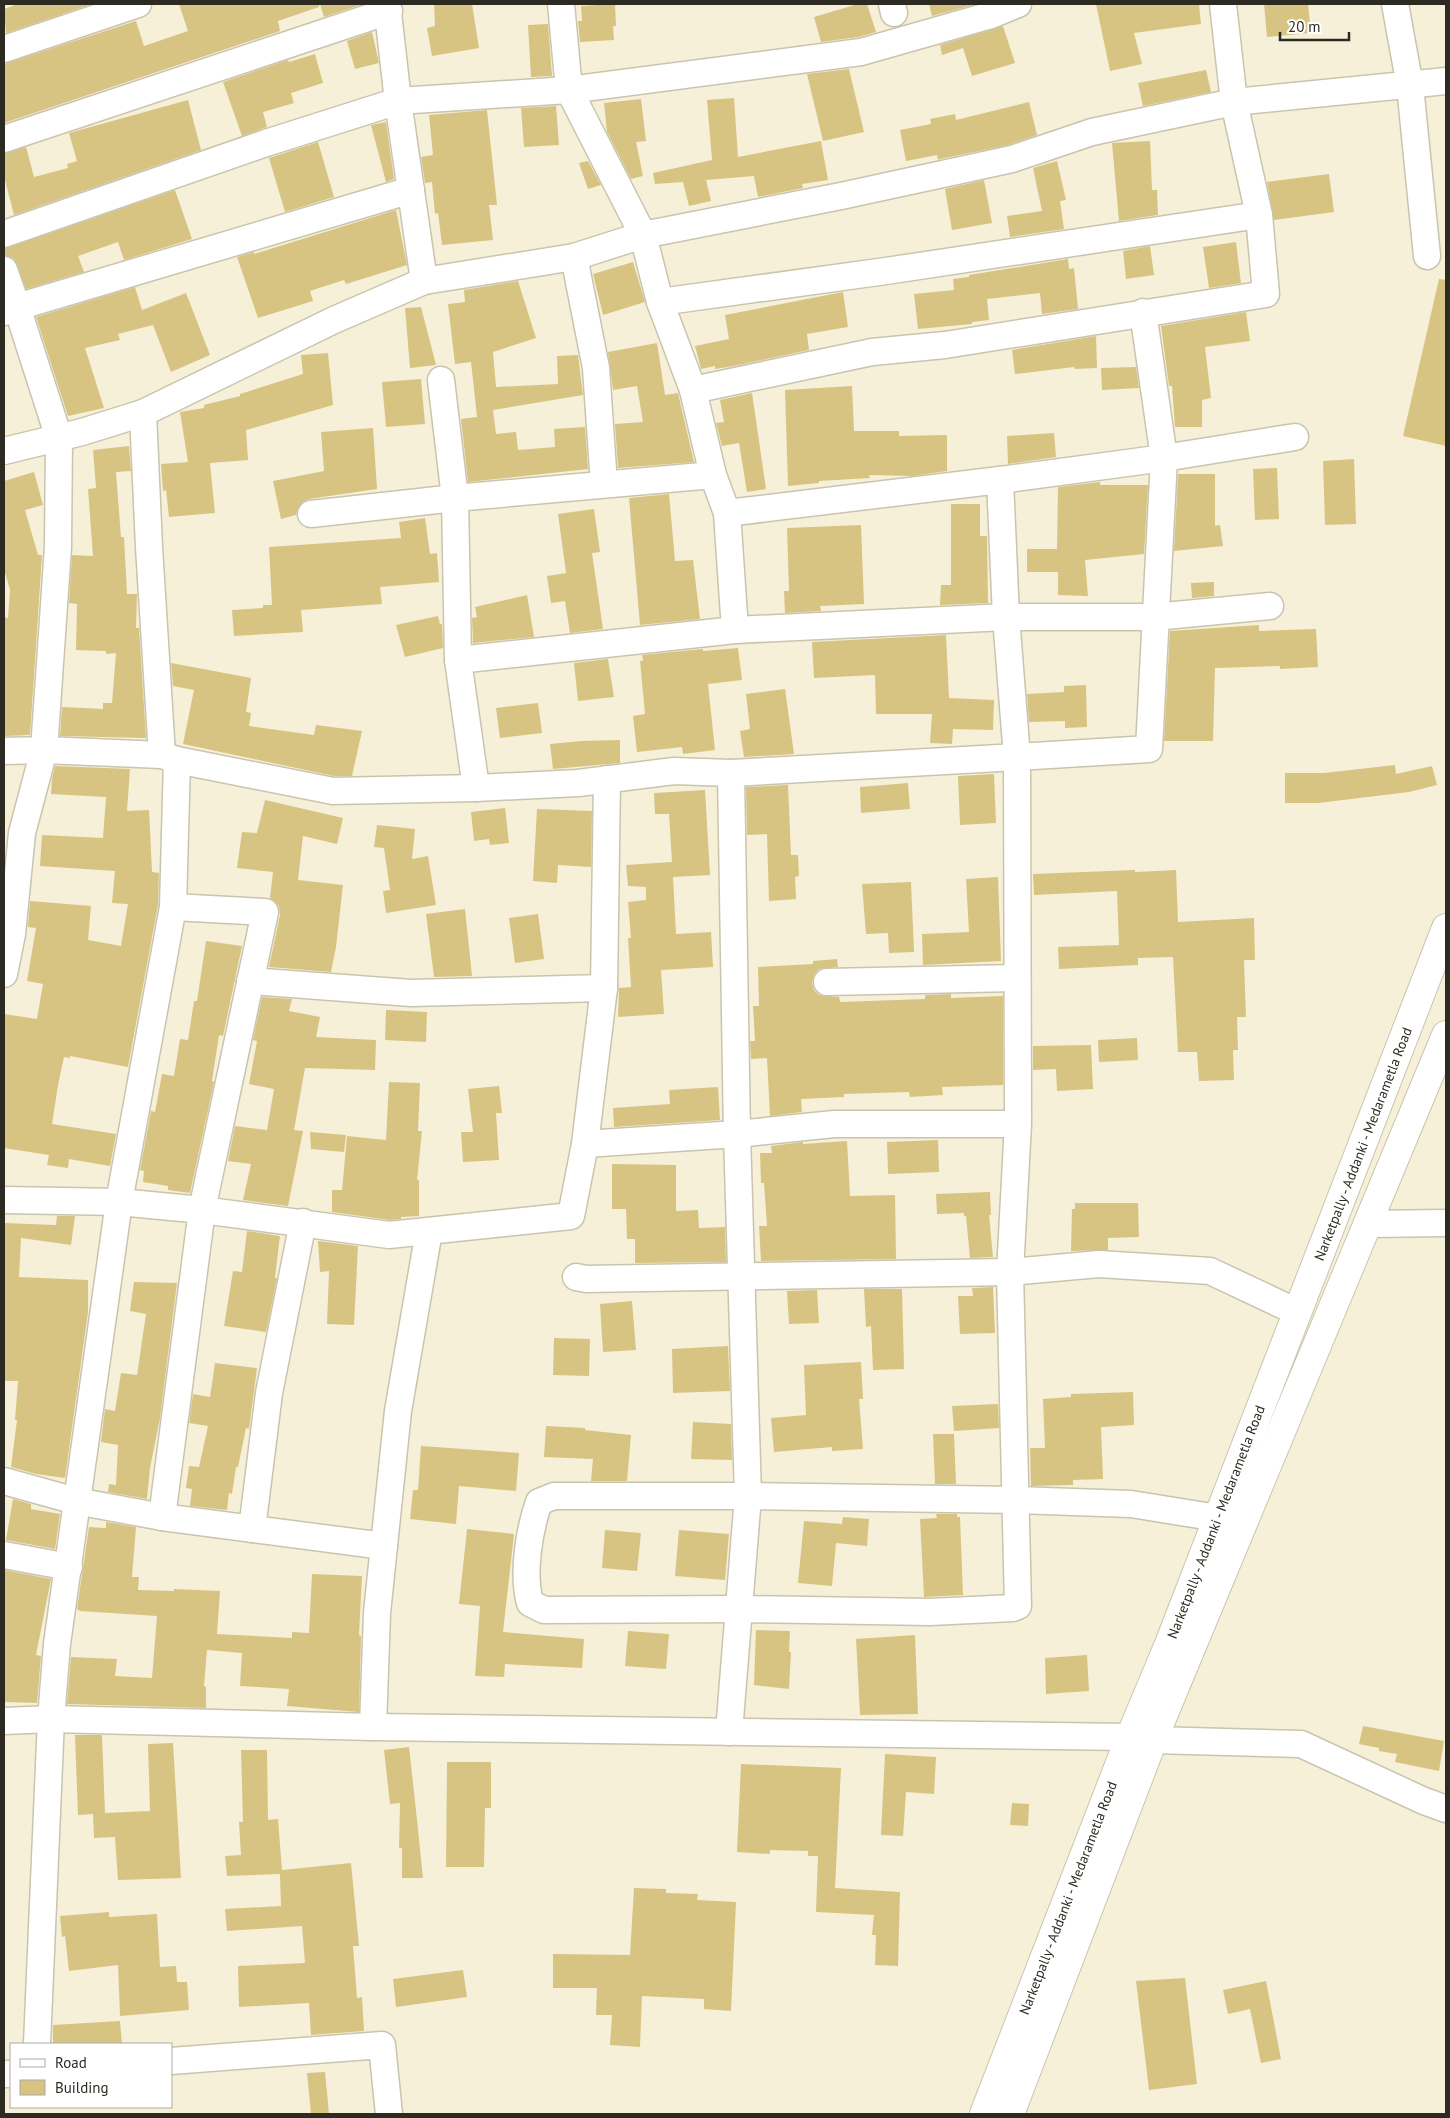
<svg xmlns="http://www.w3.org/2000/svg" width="1450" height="2118" font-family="'PT Sans',sans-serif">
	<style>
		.building { fill: #d7c482 }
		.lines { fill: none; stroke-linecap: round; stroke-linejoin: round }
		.minor-casing { stroke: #cac4ae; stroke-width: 29 }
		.highway-casing { stroke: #cac4ae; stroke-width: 30 }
		.minor { stroke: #fff; stroke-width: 26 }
		.highway { stroke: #fff; stroke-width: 28 }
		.labels { text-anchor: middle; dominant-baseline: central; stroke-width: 4; stroke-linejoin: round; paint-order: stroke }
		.street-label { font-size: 14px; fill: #2c2a21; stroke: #fff }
	</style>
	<rect width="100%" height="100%" fill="#f6f0d9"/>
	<g class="building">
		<path d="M18 4H92L6 33 4 9Z"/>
		<path d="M179 4H319V7L278 21 280 31 4 123V64L136 21 144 46 188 31Z"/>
		<path d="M320 4H363L324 17Z"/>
		<path d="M434 4H472L479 48 432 56 427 28 435 26Z"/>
		<path d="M615 4 616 26H613L614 40 580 42 578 21H582L581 6Z"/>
		<path d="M858 4H867L876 32 858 37 821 42 814 17Z"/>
		<path d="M929 4H976L932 16Z"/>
		<path d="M1096 4H1199L1201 24 1134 33 1142 64 1110 71Z"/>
		<path d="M1264 4H1308L1311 33 1267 37Z"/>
		<path d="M548 24 552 76 531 77 528 25Z"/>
		<path d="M1003 26 1015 63 972 76 963 48 942 55 940 45Z"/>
		<path d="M372 32 379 63 355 69 347 41Z"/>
		<path d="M315 54 323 83 291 93 294 103 263 112 267 127 242 136 223 82 288 60 289 62Z"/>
		<path d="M849 69 864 132 823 141 807 74Z"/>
		<path d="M1206 70 1211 92 1143 106 1138 83Z"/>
		<path d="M734 98 738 157 821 141 828 180 802 184 803 188 758 197 754 176 706 180 711 201 689 206 683 182 655 184 653 173 712 160 707 100Z"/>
		<path d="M641 99 646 141 636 142 643 176 631 179 607 132 604 103Z"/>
		<path d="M188 100 201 150 14 215 4 176V154L26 147 34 177 68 168 67 164 77 161 69 133Z"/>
		<path d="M1029 102 1037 135 1008 145 940 159 938 160 937 155 906 161 900 130 931 124 930 119 955 114 956 120Z"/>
		<path d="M556 106 559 145 524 147 521 108Z"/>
		<path d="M487 110 497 205H489L493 240 442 245 438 213 435 214 432 182 425 183 421 157 433 155 429 115Z"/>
		<path d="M386 122 394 179 386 182 371 125Z"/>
		<path d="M1150 141 1152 190H1157L1158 215 1119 221 1112 143Z"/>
		<path d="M318 142 334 197 285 212 269 158Z"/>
		<path d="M588 161 601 185 588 189 579 163Z"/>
		<path d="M1057 161 1066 200 1060 201 1064 229 1010 237 1007 216 1042 211 1033 168Z"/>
		<path d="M1329 174 1334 212 1274 220 1267 182Z"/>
		<path d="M984 180 992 223 952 230 945 189Z"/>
		<path d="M175 190 192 239 124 260 118 242 78 256 84 272 26 289 14 259 4 255V249Z"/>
		<path d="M396 210 407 265 346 284 344 280 310 291 313 301 258 318 237 257 254 252V254Z"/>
		<path d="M1236 242 1241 283 1209 288 1203 247Z"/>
		<path d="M1150 246 1154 275 1126 279 1123 251Z"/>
		<path d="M1068 259 1069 269 1074 268 1078 309 1042 314 1040 293 987 299 989 320 972 322V324L918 329 914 294 954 290 953 279 969 277V275Z"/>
		<path d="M633 262 645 302 603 315 593 274Z"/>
		<path d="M1439 279 1446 280V446L1403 436Z"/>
		<path d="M518 281 536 338 493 352 496 387 558 384 557 356 578 355 583 395 493 410 496 434 516 432 518 450 555 447 554 429 585 427 588 469 468 482 461 419 477 417 471 362 455 364 448 304 465 302 464 290Z"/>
		<path d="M135 287 142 310 186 293 210 355 171 372 153 325 118 334 120 340 85 348 104 408 68 416 36 317Z"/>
		<path d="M843 292 848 327 807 334 809 350 734 366 715 369V366L701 369 695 346 729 339 725 315Z"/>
		<path d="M421 307 436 365 410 368 405 308Z"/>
		<path d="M1246 312 1250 341 1205 347 1211 398 1202 400V427H1175L1172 386H1169L1161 326Z"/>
		<path d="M1096 336 1097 368 1075 369 1074 367 1015 374 1012 350Z"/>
		<path d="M657 343 665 395 678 393 694 462 618 468 615 424 643 422 637 386 613 390 608 352Z"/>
		<path d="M328 353 333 405 246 430 248 460 210 463 215 513 169 517 166 490 163 491 161 464 188 462 180 412 204 408V405L240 396V394L303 374 301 355Z"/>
		<path d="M1136 367 1139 388 1102 390 1101 368Z"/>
		<path d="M421 379 425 424 386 427 382 382Z"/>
		<path d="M852 386 854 431H899V436L947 435V471L912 476 869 475 870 478 819 481V483L788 486 785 390Z"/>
		<path d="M752 393 766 489 747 492 739 443 722 446 716 423 724 422 720 400Z"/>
		<path d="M373 428 377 489 309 499 303 502 298 508 296 515 281 519 273 481 324 471 321 432Z"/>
		<path d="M1054 433 1056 457 1008 464 1007 436Z"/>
		<path d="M129 446 131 471 116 472 121 537H124L127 594H137L136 628H139L146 738 60 736 62 707 103 709V703H112L116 653 106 654V651L76 650 77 604 69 603 72 555 93 556 88 489 96 488 93 450Z"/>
		<path d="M1354 459 1356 524 1325 525 1323 461Z"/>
		<path d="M1277 468 1279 519 1255 520 1253 469Z"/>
		<path d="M34 472 43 505 25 510 38 555H42L30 735 4 736V617L8 618 10 590 4 569V481Z"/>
		<path d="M1178 474H1215V526L1220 525 1223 546 1174 551Z"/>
		<path d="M1100 482V485H1148L1144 554 1085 560 1088 596 1058 595V572H1027V549H1057L1058 487Z"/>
		<path d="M669 494 675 561 693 560 700 619 640 625 629 498Z"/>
		<path d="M951 504H980V536H987L988 603 940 605 941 585H951Z"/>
		<path d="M594 509 600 552 592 553 603 629 570 633 565 601 551 603 547 576 566 573 558 514Z"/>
		<path d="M425 518 430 554 437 553 439 582 380 587 382 604 301 610 303 632 234 636 232 610 263 608V605H272L269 547 401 538 399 522Z"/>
		<path d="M861 525 864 604 820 606 821 611 785 613 784 591H789L787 528Z"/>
		<path d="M1214 582V596L1192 598 1191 583Z"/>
		<path d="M527 595 534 637 473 643 472 618 477 617 475 607Z"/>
		<path d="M438 616 440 624H442L443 648 405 657 396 625Z"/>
		<path d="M1259 625V631L1316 629 1318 667 1280 669V666L1215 668 1213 741H1164L1170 631Z"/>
		<path d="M946 635 949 698 994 700 993 730 953 729 952 744 930 743 932 714H876L875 675 814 678 812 642Z"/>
		<path d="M738 648 742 680 708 684 715 750 683 754 682 747 637 752 633 716 645 714 640 661H643L642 655 703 649V651Z"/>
		<path d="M608 659 614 697 578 701 574 663Z"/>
		<path d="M171 663 251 678 246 712 251 713 249 726 314 735 316 725 362 731 352 776H334L183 744 194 690 173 686Z"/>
		<path d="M1086 685 1087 727 1065 728V721L1029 722 1027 694 1064 692V686Z"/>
		<path d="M785 689 794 754 744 757 740 731 750 729 746 694Z"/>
		<path d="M538 703 542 733 500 738 496 708Z"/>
		<path d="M620 740V763L553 769 550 744 581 741Z"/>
		<path d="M1395 765 1396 774 1432 766 1437 785 1409 792 1318 803H1285V773H1324Z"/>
		<path d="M55 766 130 769 127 811 149 810 152 872 159 873 158 905 128 1067 70 1056V1058L64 1057 58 1085 52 1124 116 1134 110 1166 69 1159 68 1168 47 1165 49 1155 4 1148V1014L37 1019 43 984 27 981 36 928 28 927 30 901 91 906 88 940 121 946 128 904 112 903 115 871 40 866 42 835 103 838 106 797 51 794 52 779Z"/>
		<path d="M994 774 996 823 960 825 958 776Z"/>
		<path d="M908 783 910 809 861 813 860 787Z"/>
		<path d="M788 785 791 855H798L799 876 795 877 796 899 769 901 767 834 747 835 746 787Z"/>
		<path d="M705 790 710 875 673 877 676 934 711 932 713 967 661 970 664 1014 618 1017 619 988 631 987 628 938H631L628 902 646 900V887L628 886 626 865 672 862 669 814H655L654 793Z"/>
		<path d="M265 800 343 818 337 844 303 836 298 880 343 885 336 947 331 972 269 967 280 915 279 906 270 898 273 872 237 868 242 832 257 833Z"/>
		<path d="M505 808 509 843 490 845 489 839 474 841 471 812Z"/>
		<path d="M537 809 592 811 591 867 558 865 557 883 533 881Z"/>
		<path d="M377 825 415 829 412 859 428 856 436 905 386 913 383 891 390 890 384 848 374 847Z"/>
		<path d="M1135 870V872L1176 870 1178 922 1254 918 1255 960H1244L1246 1017H1237L1238 1050H1233L1234 1080 1199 1081 1197 1052H1178L1173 957 1138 958V965L1059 969 1058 947 1119 945 1117 891 1034 895 1033 874Z"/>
		<path d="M998 877 1001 961 923 965 922 934 969 932 966 879Z"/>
		<path d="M911 882 914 952 889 953 888 933 866 934 862 884Z"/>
		<path d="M465 909 472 976 434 977 426 914Z"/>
		<path d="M538 914 544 959 515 963 509 918Z"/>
		<path d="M206 941 242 946 223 1036 219 1035 212 1081 214 1082 190 1193 168 1190V1186L143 1182 144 1171 140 1170 151 1111 155 1112 162 1074 174 1076 180 1039 188 1040 194 1001H197Z"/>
		<path d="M837 959 838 967 819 969 814 975 812 983 814 990 819 995 839 997 840 1002 925 999V995L951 994V998L1003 996V1085L942 1087 943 1095 910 1097 909 1092 844 1094V1097L801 1099 802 1112 770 1116 767 1058 751 1059 750 1041H755L753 1006H759L758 967 813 964V961Z"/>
		<path d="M262 997 292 999 289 1011 320 1017 316 1037 376 1040 375 1070 305 1068 294 1130 303 1131 288 1206 243 1200 251 1164 228 1161 235 1126 267 1130 274 1089 249 1084 257 1041 253 1040Z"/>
		<path d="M386 1010 427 1012 426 1042 385 1040Z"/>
		<path d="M1137 1038 1138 1060 1099 1062 1098 1040Z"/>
		<path d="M1091 1045 1093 1089 1057 1091 1056 1069 1033 1070V1046Z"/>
		<path d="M389 1082 420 1083 418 1131H422L417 1180H419V1216L401 1217V1219L389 1220 332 1212V1190H342L347 1136 386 1140Z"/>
		<path d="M499 1086 502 1113H496L499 1160 463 1162 461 1132H473L468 1089Z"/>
		<path d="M718 1087 720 1120 614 1127 613 1108 670 1104 669 1090Z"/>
		<path d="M310 1132 346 1135 344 1152 311 1149Z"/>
		<path d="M938 1140 939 1172 888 1174 887 1142Z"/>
		<path d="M847 1141 850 1196 895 1195 896 1259 761 1261 759 1226H767L764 1183H761L760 1153H772L771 1146 803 1142V1144Z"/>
		<path d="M612 1164 676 1165V1211L698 1210 699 1228 725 1227 726 1262 635 1263V1239H627L626 1209H612Z"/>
		<path d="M990 1192 991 1215H989L993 1257 970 1258 966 1216H964V1213L937 1214 936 1194Z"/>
		<path d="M1075 1203H1138L1139 1237 1108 1238V1250L1071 1251 1072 1209H1075Z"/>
		<path d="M57 1216H75L71 1245 21 1238 19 1277 88 1280V1312L65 1478 36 1474 11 1467 17 1420H15L18 1381H4V1223L56 1225Z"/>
		<path d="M247 1231 280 1236 275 1278H277L266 1332 224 1326 233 1271 242 1272Z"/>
		<path d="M318 1241 358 1246 354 1325 327 1324 329 1271 320 1272Z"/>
		<path d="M134 1282 177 1283 160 1418 150 1468 147 1499 108 1492 109 1484 116 1485 118 1445 101 1442 105 1409 115 1411 121 1373 137 1375 146 1314 130 1311Z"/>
		<path d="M993 1287 995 1333 960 1334 958 1296H973L972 1288Z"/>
		<path d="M864 1289H902L904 1369 873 1370 871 1326 866 1327Z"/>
		<path d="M817 1290 819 1323 789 1324 787 1291Z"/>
		<path d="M632 1301 636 1350 603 1352 600 1304Z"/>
		<path d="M554 1338 590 1339 589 1376 553 1375Z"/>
		<path d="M728 1346 730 1391 673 1393 672 1349Z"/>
		<path d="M861 1362 863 1399H859L863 1449 832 1451V1447L774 1452 771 1418 806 1415 804 1365Z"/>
		<path d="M215 1363 257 1368 249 1429 246 1428 238 1467H236L232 1494 229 1493 227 1510 190 1506 192 1489 186 1488 189 1466 199 1467 208 1426 189 1423 193 1394 210 1397Z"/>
		<path d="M1133 1392 1134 1425 1101 1427 1103 1479 1073 1480V1485L1031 1486 1030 1448H1045L1043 1399 1071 1397V1394Z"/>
		<path d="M998 1404 999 1428 954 1431 952 1406Z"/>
		<path d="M693 1422 731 1424 732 1460 691 1459Z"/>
		<path d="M546 1426 585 1428V1430L631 1435 627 1481H591L593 1459 544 1457Z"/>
		<path d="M933 1434H954L956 1484H935Z"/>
		<path d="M421 1446 519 1453 516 1491 459 1486 456 1524 410 1519 413 1490H418Z"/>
		<path d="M13 1499 31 1504V1509L60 1514 55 1549 6 1540Z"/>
		<path d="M936 1514H957V1517H960L963 1595 924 1597 920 1519 937 1518Z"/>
		<path d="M843 1517 869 1519 867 1546 836 1543 832 1586 798 1583 804 1521 842 1524Z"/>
		<path d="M106 1522 136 1527 132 1577H139L138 1590 174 1591V1589L220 1591 217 1634 292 1638V1632L309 1633 312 1574 362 1576 359 1635 361 1636 359 1712 287 1706 289 1689 240 1686 242 1653 207 1650 204 1686 206 1687V1708L67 1704 71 1657 117 1659 115 1676 152 1678 157 1616 80 1611 77 1609 89 1527 106 1528Z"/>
		<path d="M467 1529 514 1534 503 1632 584 1639 582 1668 505 1664 504 1677 475 1676 480 1606 459 1604Z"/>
		<path d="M605 1530 641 1533 637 1571 602 1568Z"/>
		<path d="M679 1530 729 1534 725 1580 675 1576Z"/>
		<path d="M4 1570 51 1579 36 1655 41 1656 37 1703 4 1702Z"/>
		<path d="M756 1630 790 1631 789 1652H791L789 1689 754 1685Z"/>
		<path d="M628 1631 669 1634 666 1669 625 1666Z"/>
		<path d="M915 1635 918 1714 860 1715 856 1639Z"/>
		<path d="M1087 1655 1089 1691 1046 1694 1045 1658Z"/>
		<path d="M1363 1726 1444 1741 1439 1771 1395 1762 1397 1754 1379 1751V1748L1359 1744Z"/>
		<path d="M75 1735H102L105 1813 150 1811 148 1744 173 1743 181 1878 118 1880 115 1837 94 1838 93 1814 78 1815Z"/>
		<path d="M409 1747 415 1801 423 1878H402V1848H399L400 1803 390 1804 384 1750Z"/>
		<path d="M241 1750H267L268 1820 278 1819 282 1870 351 1863 359 1946H353L357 1998 362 1997 364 2031 311 2035 309 2003 239 2007 238 1966 305 1963 302 1926 227 1931 225 1909 281 1906 280 1874 227 1876 225 1856 241 1855 239 1822H243Z"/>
		<path d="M885 1754 936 1757 934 1794 906 1792 903 1836 881 1835Z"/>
		<path d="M447 1762H491V1808H485L484 1867H446Z"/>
		<path d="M741 1764 841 1768 835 1888 900 1892 898 1966 875 1965 876 1935H872L874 1915 816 1912 818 1856H808V1851L770 1850V1854L737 1852Z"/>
		<path d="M1012 1803 1029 1804 1028 1826 1010 1825Z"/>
		<path d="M634 1888 666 1889V1893L698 1894 697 1900 736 1902 731 2011 704 2009V1999L642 1996 640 2047 610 2045 612 2015H596L597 1988H553V1954L630 1955Z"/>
		<path d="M109 1912V1917L157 1914 160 1967 176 1966 177 1982H187L189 2010 120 2016 118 1965 69 1971 65 1936 62 1937 60 1916Z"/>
		<path d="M463 1970 467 1997 396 2007 393 1979Z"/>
		<path d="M1185 1978 1197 2084 1149 2090 1136 1981Z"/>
		<path d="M1266 1981 1281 2059 1261 2063 1250 2009 1228 2014 1223 1990Z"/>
		<path d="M120 2021 122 2044H53V2025Z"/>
		<path d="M325 2072 329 2114H311L307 2073Z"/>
	</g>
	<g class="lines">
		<defs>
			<g id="minor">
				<path d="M561 4 569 90 643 235 841 196 1012 159 1092 132 1234 102 1446 81"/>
				<path d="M892 4 894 13"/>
				<path d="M1395 4 1410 86 1427 256"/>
				<path d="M4 49 138 4"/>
				<path d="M4 139 389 11"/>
				<path d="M4 234 266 143 398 101 569 90 861 52 991 15 1018 4"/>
				<path d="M574 257 596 368 604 484"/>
				<path d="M4 270 17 307 411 190"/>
				<path d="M660 302 886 271 1259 215"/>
				<path d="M4 312 17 307 59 438 58 547 44 750 4 751"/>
				<path d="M441 380 455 498 458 660 476 788"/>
				<path d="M693 390 872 352 945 345 1266 294 1259 215 1234 102 1223 4"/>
				<path d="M143 413 149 547 162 755"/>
				<path d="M4 451 82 432 143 413 334 320 424 281"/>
				<path d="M1000 480 1164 458 1295 437"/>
				<path d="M727 513 735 630"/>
				<path d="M311 514 455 498 713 475"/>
				<path d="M458 660 735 630 1006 617H1154L1270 606"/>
				<path d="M177 760 333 791 476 788 578 783 674 771 731 773"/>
				<path d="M4 974 12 934 22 833 44 750 162 755 177 760 173 907 265 912 202 1210 389 1235 571 1216 585 1144 737 1134 731 773 1017 757 1006 617 1000 480 727 513 713 475 693 390 660 302 643 235 574 257 424 281 398 101 387 4"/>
				<path d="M250 981 411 993 604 988"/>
				<path d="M827 982 1016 978"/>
				<path d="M1018 1124H834L737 1134 748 1496H554L539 1502C529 1531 522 1573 530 1603L544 1610 739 1609 930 1612 1013 1608 1018 1606 1010 1272 1018 1124 1017 757 1149 749 1164 458 1143 312"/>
				<path d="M585 1144 604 988 607 779"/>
				<path d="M4 1200 119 1202 202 1210 162 1517"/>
				<path d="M1368 1224 1446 1223"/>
				<path d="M576 1277 586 1279 1010 1272 1099 1264 1210 1271 1297 1312"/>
				<path d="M4 1481 76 1501 162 1517 384 1546"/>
				<path d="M252 1529 269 1393 303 1222"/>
				<path d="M4 1555 69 1567"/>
				<path d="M4 1721 51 1719 373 1727 1130 1737"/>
				<path d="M373 1727 377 1613 398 1411 429 1231"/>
				<path d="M729 1732 748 1496 1016 1500 1131 1504 1218 1518"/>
				<path d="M1153 1740 1301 1744 1424 1801 1446 1809"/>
				<path d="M37 2044 51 1719 57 1644 119 1202 173 907"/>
				<path d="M171 2061 382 2045 389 2114"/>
				<path d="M4 2074H11"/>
			</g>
			<g id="highway">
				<path d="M984 2114 1130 1737 1169 1644 1446 928"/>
				<path d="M1010 2114 1153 1740 1446 1035"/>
			</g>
		</defs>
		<use href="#minor" class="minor-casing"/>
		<use href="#highway" class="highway-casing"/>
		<use href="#minor" class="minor"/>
		<use href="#highway" class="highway"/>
	</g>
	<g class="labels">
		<g class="street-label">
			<text transform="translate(1363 1144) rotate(-69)">Narketpally - Addanki - Medarametla Road</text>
			<text transform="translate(1216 1522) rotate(-69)">Narketpally - Addanki - Medarametla Road</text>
			<text transform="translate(1068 1898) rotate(-69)">Narketpally - Addanki - Medarametla Road</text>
		</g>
	</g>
	<rect width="1450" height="2118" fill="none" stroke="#2c2a21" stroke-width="10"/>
	<rect x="10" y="2043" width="162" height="65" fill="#ffffff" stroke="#abaaa6"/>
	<rect x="20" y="2059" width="25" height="8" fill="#ffffff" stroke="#abaaa6"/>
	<text x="55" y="2068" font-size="15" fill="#2c2a21">Road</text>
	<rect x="20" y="2080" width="25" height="15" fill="#d7c482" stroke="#abaaa6"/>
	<text x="55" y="2093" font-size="15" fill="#2c2a21">Building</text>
	<path d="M1280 32v8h69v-8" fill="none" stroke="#2c2a21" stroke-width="2.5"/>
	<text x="1288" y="32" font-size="15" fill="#2c2a21" stroke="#ffffff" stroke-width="4" paint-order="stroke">20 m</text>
</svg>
